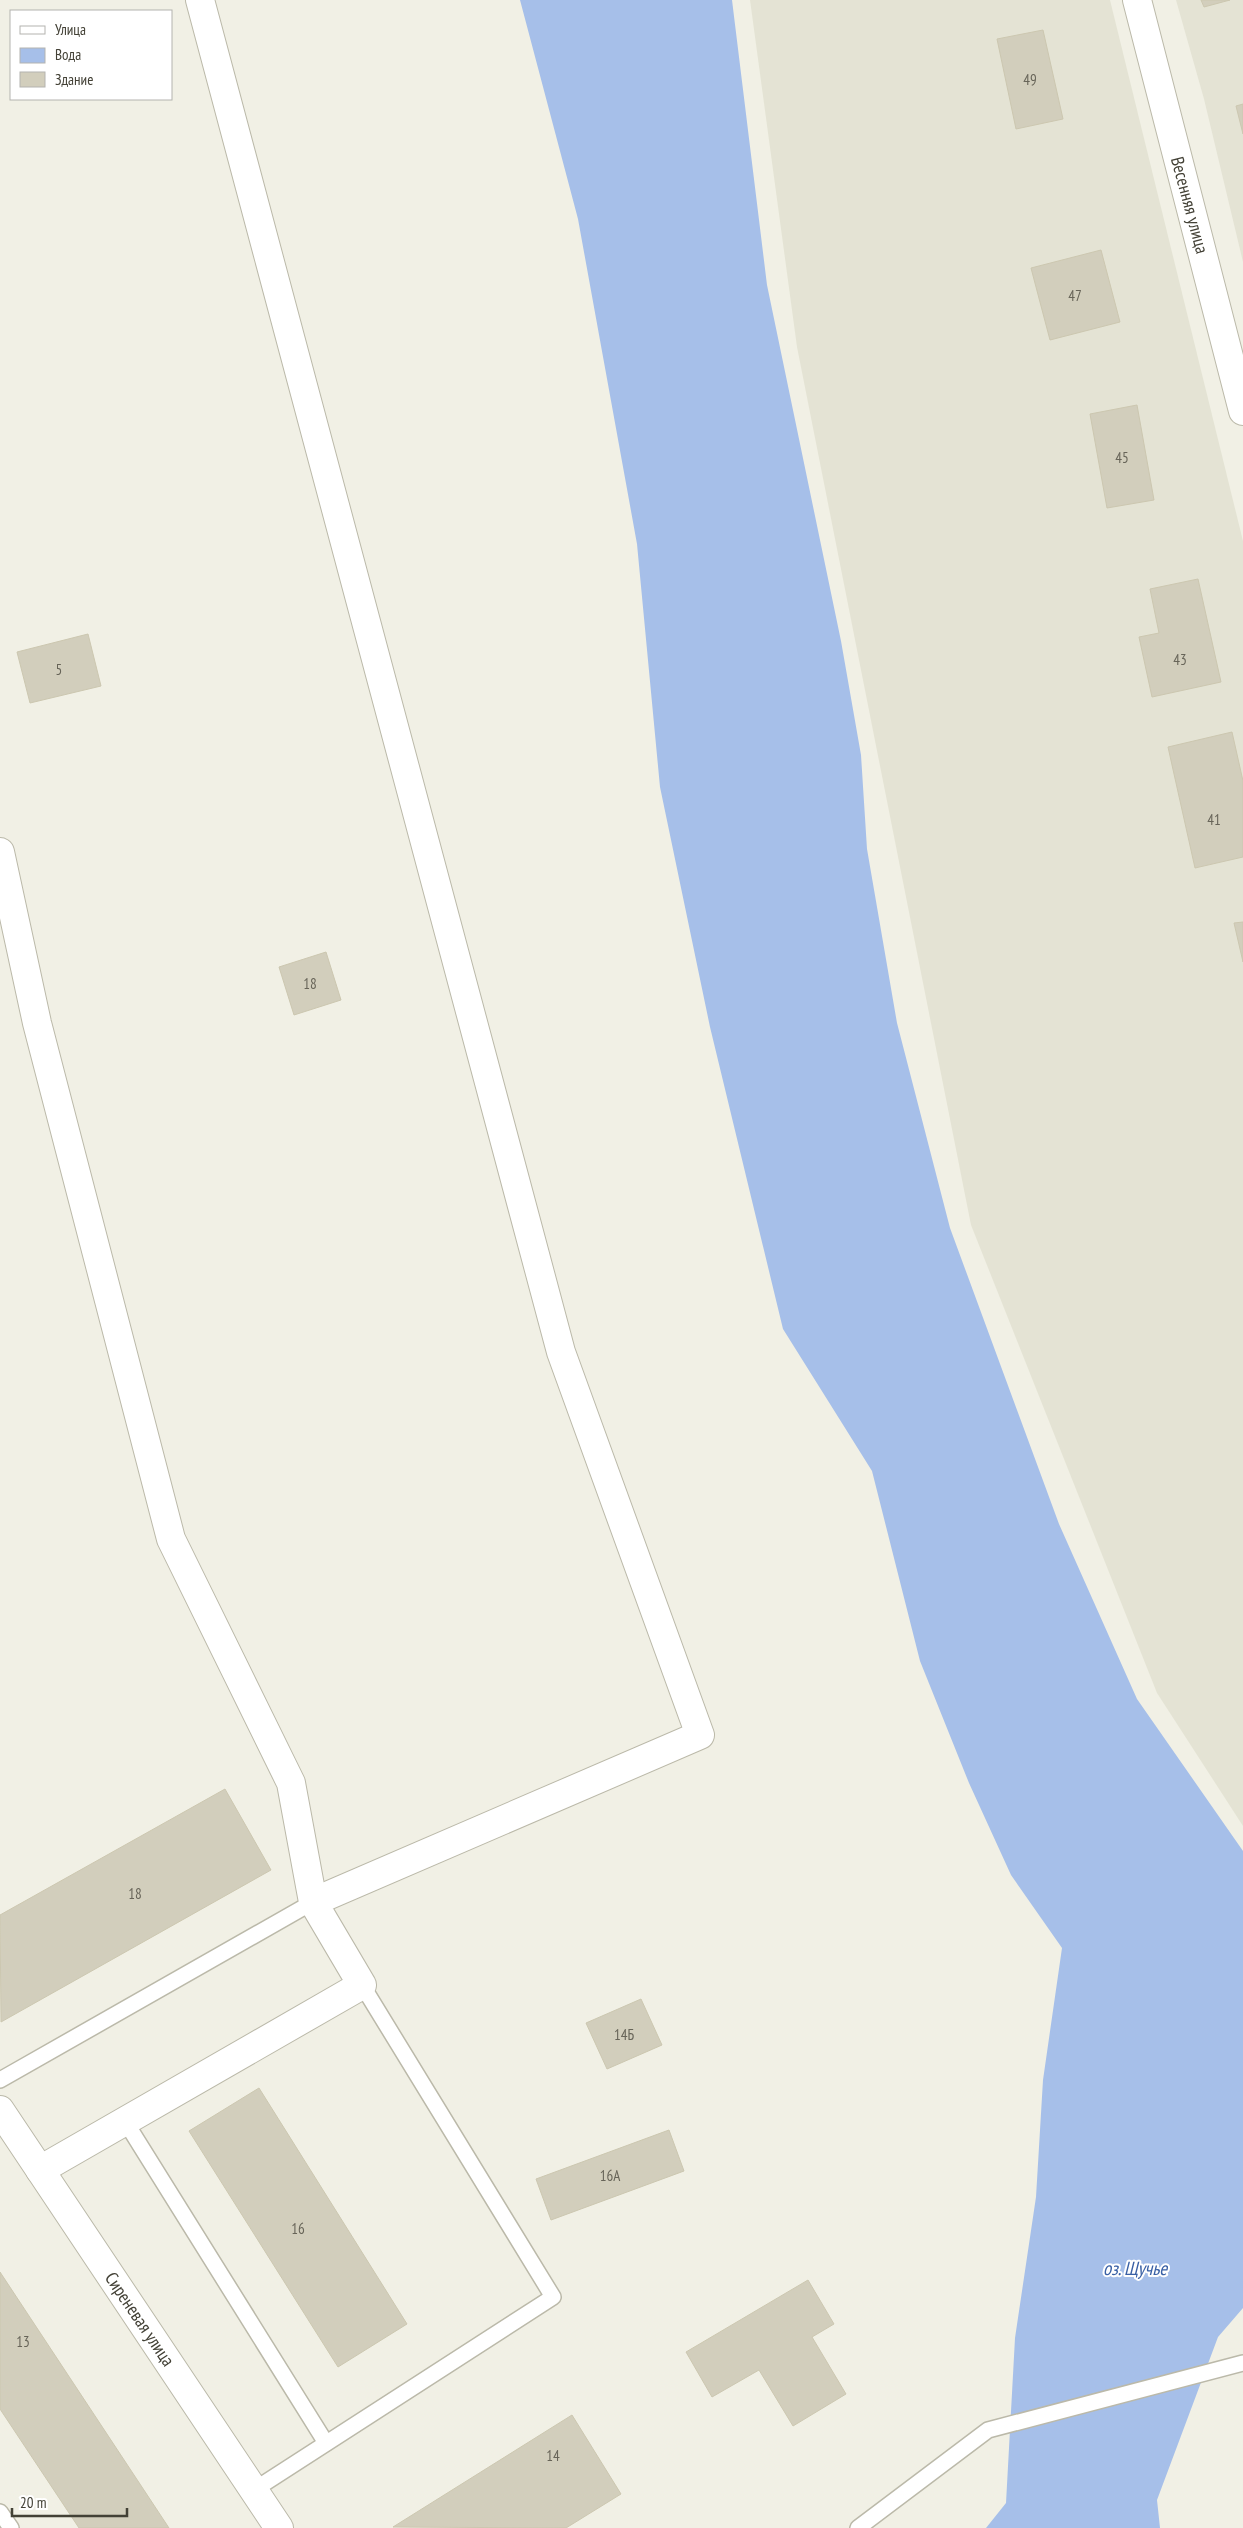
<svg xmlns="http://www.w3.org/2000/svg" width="1243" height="2528" font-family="'PT Sans Narrow',sans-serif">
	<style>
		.residential { fill: #e4e3d4 }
		.water { fill: #a6bfe9 }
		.building { fill: #d2cebc; stroke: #ccc7b0 }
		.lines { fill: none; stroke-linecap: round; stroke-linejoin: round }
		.service-casing { stroke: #bbb9a9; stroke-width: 18 }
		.minor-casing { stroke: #bbb9a9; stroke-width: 30 }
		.service { stroke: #fff; stroke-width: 15 }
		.minor { stroke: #fff; stroke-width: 28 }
		.labels { text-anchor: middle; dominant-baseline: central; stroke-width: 4; stroke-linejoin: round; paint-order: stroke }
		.number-label { font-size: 15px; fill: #676458 }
		.street-label { font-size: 18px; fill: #434136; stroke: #fff }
		.water-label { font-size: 19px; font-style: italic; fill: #3960a5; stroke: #fff }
	</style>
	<rect width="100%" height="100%" fill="#f1f0e5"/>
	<g class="residential">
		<path d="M750 0H1110L1243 541V1826L1157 1693 971 1225 797 347Z"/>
		<path d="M1176 0H1243V262L1204 99Z"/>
	</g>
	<path class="water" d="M520 0H732L767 285 841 641 861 755 867 849 897 1023 950 1228 1059 1524 1137 1699 1243 1851V2308L1218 2337 1157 2500 1160 2528H986L1006 2503 1015 2338 1036 2197 1043 2080 1062 1948 1011 1875 969 1783 920 1661 872 1471 783 1329 710 1027 660 787 637 544 578 219Z"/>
	<g class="building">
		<path d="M1201 0H1230L1204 7Z"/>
		<path d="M1043 30 1063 119 1016 129 997 39Z"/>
		<path d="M1243 104V134L1236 106Z"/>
		<path d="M1101 250 1120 322 1050 340 1031 268Z"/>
		<path d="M1137 405 1154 500 1107 508 1090 414Z"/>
		<path d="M1198 579 1221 682 1152 697 1139 637 1159 633 1150 589Z"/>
		<path d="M88 634 101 686 30 703 17 652Z"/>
		<path d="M1232 732 1243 781V857L1195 868 1168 747Z"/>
		<path d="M1243 922V962L1234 923Z"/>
		<path d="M326 952 341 1000 294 1015 279 967Z"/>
		<path d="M225 1789 271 1870 1 2022 0 1915Z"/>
		<path d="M641 1999 662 2045 607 2069 586 2023Z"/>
		<path d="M259 2088 407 2324 338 2367 189 2131Z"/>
		<path d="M669 2130 684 2171 551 2220 536 2179Z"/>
		<path d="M0 2272 169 2528H79L0 2409Z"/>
		<path d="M808 2280 834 2324 812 2337 846 2394 793 2426 759 2370 712 2397 686 2352Z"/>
		<path d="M572 2415 621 2494 566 2528 393 2527Z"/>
	</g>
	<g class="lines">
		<defs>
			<g id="service">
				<path d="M0 2080 313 1902"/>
				<path d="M125 2121 326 2443"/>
				<path d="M254 2490 553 2297 362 1985"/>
				<path d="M0 2512 11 2528"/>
				<path d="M858 2528 988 2430 1243 2363"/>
			</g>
			<g id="minor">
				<path d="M1137 0 1243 411"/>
				<path d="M0 852 37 1023 171 1539 291 1783 313 1902"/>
				<path d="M0 2110 279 2528"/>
				<path d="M40 2170 362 1985 313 1902 700 1735 561 1352 200 0"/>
			</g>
		</defs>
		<use href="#service" class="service-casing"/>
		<use href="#minor" class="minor-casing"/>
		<use href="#service" class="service"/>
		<use href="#minor" class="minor"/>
	</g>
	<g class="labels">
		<g class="number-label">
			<text x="1030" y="79">49</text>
			<text x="1075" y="295">47</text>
			<text x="1122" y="457">45</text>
			<text x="1180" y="659">43</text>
			<text x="59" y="669">5</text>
			<text x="1214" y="819">41</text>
			<text x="310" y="983">18</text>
			<text x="135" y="1893">18</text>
			<text x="624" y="2034">14Б</text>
			<text x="610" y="2175">16А</text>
			<text x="298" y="2228">16</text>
			<text x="23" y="2341">13</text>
			<text x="553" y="2455">14</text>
		</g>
		<g class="street-label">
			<text transform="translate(1190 205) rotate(75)">Весенняя улица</text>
			<text transform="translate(140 2319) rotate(56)">Сиреневая улица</text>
		</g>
		<g class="water-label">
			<text x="1135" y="2268">оз. Щучье</text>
		</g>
	</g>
	<rect x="10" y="10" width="162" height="90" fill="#ffffff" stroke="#b4b3af"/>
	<rect x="20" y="26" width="25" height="8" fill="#ffffff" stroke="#b4b3af"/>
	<text x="55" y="35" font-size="15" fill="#434136">Улица</text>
	<rect x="20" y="48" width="25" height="15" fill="#a6bfe9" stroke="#b4b3af"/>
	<text x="55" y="60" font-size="15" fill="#434136">Вода</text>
	<rect x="20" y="72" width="25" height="15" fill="#d2cebc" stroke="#b4b3af"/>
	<text x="55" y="85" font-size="15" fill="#434136">Здание</text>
	<path d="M12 2508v8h115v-8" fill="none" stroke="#434136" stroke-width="2.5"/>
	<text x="20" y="2508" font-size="15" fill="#434136" stroke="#ffffff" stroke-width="4" paint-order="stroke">20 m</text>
</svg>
